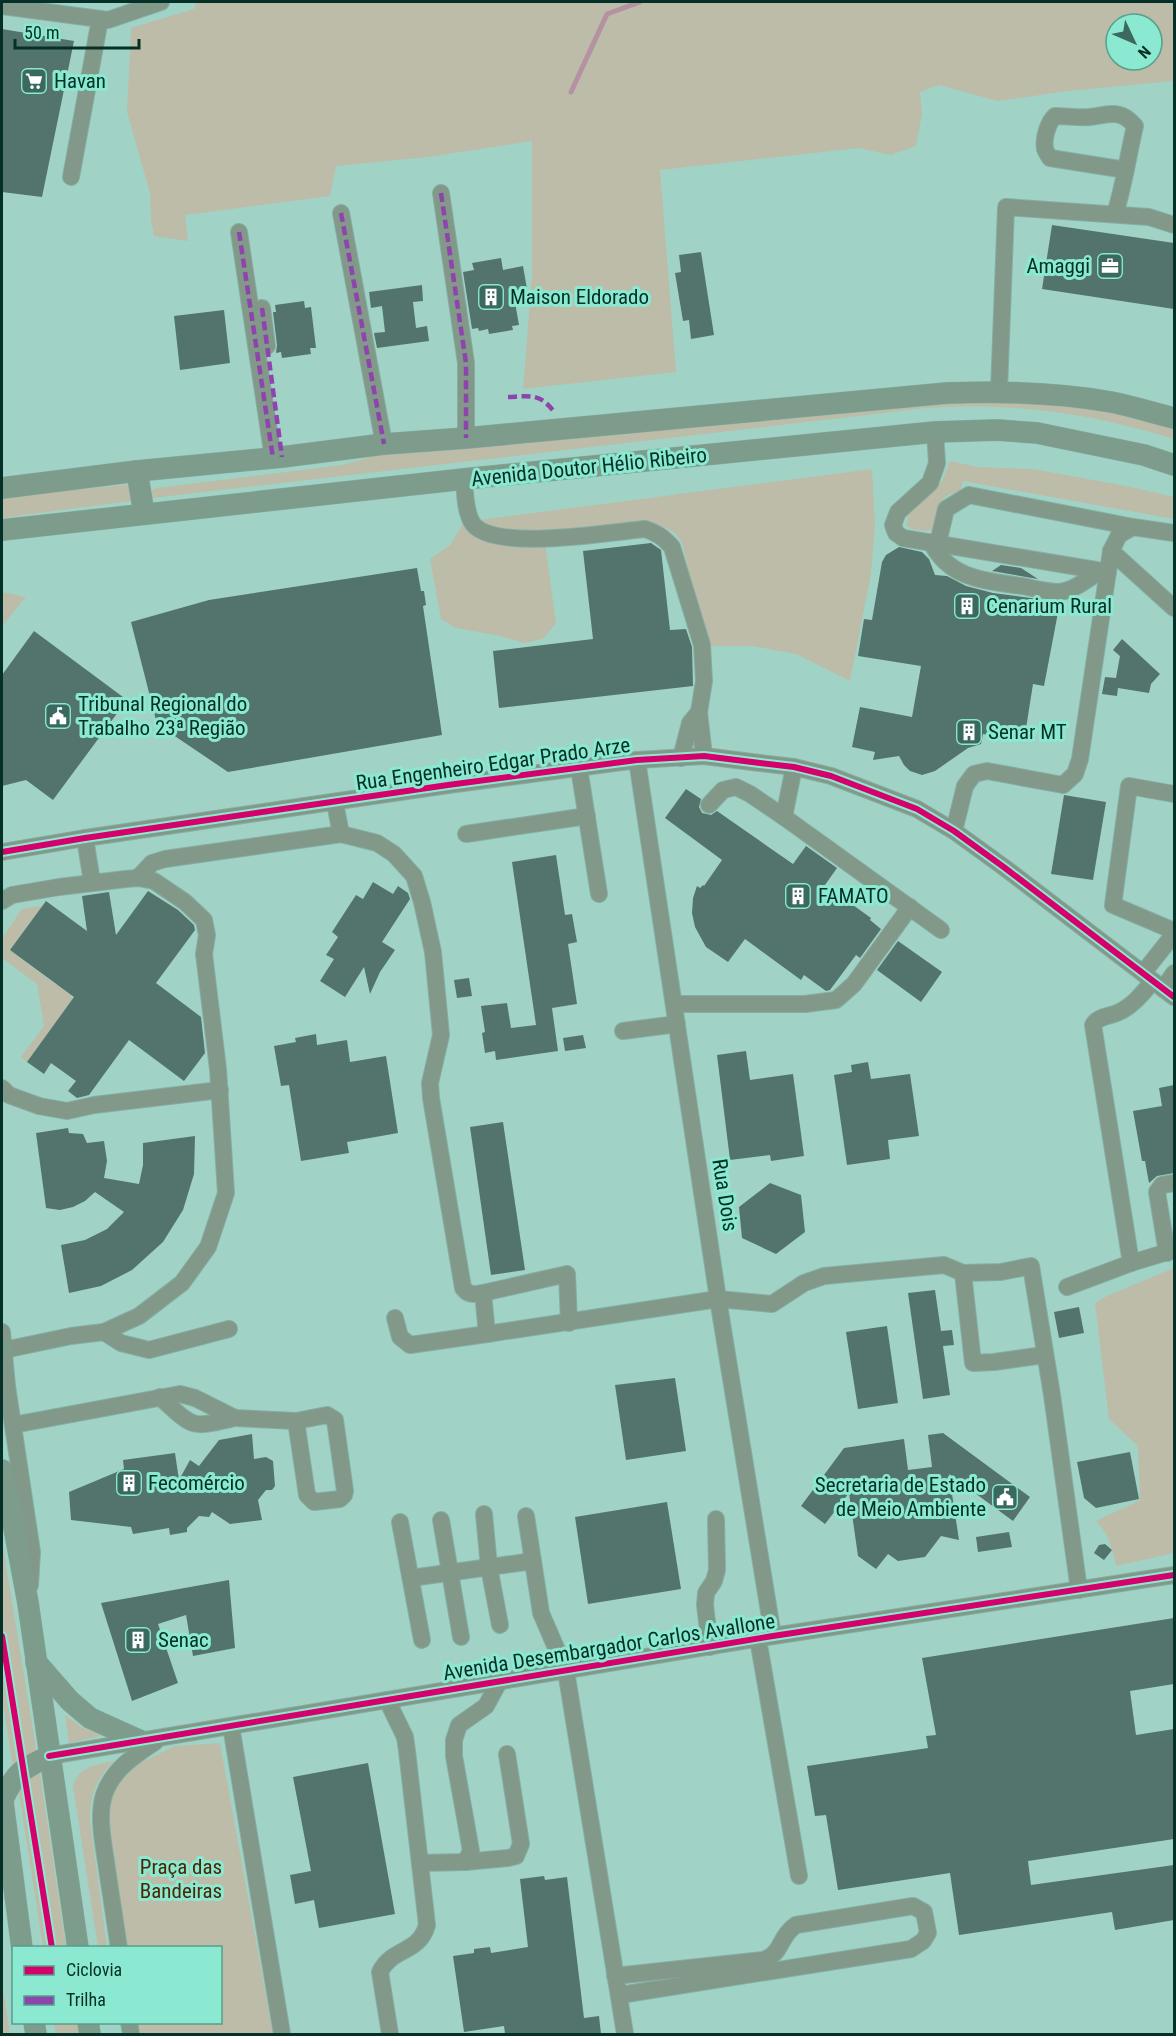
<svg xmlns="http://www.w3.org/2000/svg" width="1176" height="2036" font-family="'Roboto Condensed',sans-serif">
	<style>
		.green { fill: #bcbca8; fill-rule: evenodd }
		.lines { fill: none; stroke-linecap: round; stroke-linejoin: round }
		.stream { stroke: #b492a1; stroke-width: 5 }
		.building { fill: #52746c }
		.minor-casing { stroke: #85aea4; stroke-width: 18 }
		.major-casing { stroke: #85aea4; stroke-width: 22 }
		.minor { stroke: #829889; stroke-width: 16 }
		.major { stroke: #7e9c8b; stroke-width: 21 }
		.quiet { stroke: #8e44ad; stroke-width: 4.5; stroke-dasharray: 9 4.5; stroke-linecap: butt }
		.cycleway-casing { stroke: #8ae9d0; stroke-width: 10 }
		.cycleway { stroke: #d6006c; stroke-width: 6 }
		.labels { text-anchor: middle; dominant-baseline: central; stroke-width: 6; stroke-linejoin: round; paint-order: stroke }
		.poi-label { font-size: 21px; fill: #053027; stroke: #8ae9d0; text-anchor: start }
		.street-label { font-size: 21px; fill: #053027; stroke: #8ae9d0 }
		.park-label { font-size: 21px; fill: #4d2503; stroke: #8ae9d0 }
	</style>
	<rect width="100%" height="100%" fill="#a0d3c6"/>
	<g class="green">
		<path d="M197 2H1174V81L1068 91 998 101 939 85 920 92 922 114 916 146 891 155 859 148 660 170 676 372 523 389 532 276V141L428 157 336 166 330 196 185 215 188 241 154 236 151 219 150 193 127 112 131 28 194 9ZM1116 24H1152V60H1116Z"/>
		<path d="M992 392 1174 418V439C1090 413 1015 402 927 408L152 498 151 491 156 488 342 465 382 454Z"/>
		<path d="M950 461 978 467 1033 469 1131 487 1174 497V519L963 481 960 493C937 492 939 511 935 529 926 532 912 531 906 525L909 512 942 481Z"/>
		<path d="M872 469 875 525 871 574 850 681 796 654 752 646H706L682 543 675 533 664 527 545 542 556 623 543 639 524 643 500 636 456 628 441 619 430 559 450 545 464 522Z"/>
		<path d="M135 484 138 500 2 518V497Z"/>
		<path d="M2 592 26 597 2 626Z"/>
		<path d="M42 906 10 950 56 985 61 979 71 994 73 1005 61 1015 27 1062 21 1057 44 1026 37 984 2 958V938L22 909Z"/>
		<path d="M1174 1268V1553L1116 1566C1112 1549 1109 1533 1096 1521L1140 1500 1138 1446 1109 1419 1095 1303 1109 1295Z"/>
		<path d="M2 1540 37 1755 13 1767 2 1696Z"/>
		<path d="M65 1715 83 1728 105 1735 69 1743Z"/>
		<path d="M220 1743 273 2034H137L136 2023 220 2022V1948L126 1947 107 1807 117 1786 138 1764 175 1746Z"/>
		<path d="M114 1761C96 1778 90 1796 90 1820L107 1947H98L73 1786C79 1766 96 1765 114 1761Z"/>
		<path d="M40 1773 66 1947H43L19 1793C21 1782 29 1777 40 1773Z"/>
		<path d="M2 1983 10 2034H2Z"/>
		<path d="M54 2023H77L79 2034H56Z"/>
	</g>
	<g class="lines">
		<path class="stream" d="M571 92 607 14 640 2"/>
	</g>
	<g class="building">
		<path d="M2 29 74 41 42 197 2 192Z"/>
		<path d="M1052 225 1174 243V309L1042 289Z"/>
		<path d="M701 252 714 335 691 339 689 320 683 321 675 273 681 272 679 255Z"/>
		<path d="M501 258 503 270 523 266 527 289 513 291 519 325 512 326 513 330 489 334 488 329 479 331 478 328 472 329 463 272 474 270 472 263Z"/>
		<path d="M422 285 423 301 413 302 416 328 427 326 429 341 377 348 374 333 385 332 382 306 371 308 369 292Z"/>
		<path d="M304 301 305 308 311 307 316 348H310L311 354 282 358 281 352 276 353 277 345 273 312H276L275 305Z"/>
		<path d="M224 310 230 363 180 370 174 316Z"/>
		<path d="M651 543 661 550 670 630 686 629 692 647 693 686 499 708 493 651 593 639 583 551Z"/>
		<path d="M899 547 922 552 929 559 935 575 947 576 966 586 993 593 1060 602 1044 686 1033 684 1024 741 983 734 981 744 968 748 935 771 922 775 910 771 904 765 899 756 873 760 875 752 852 747 860 707 912 717 921 666 858 656 864 619 872 620 882 562 886 555Z"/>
		<path d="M1001 565 1021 568 1038 579 992 571Z"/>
		<path d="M417 568 421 591H424L426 605 423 606 442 735 228 772 157 724 131 622 209 600Z"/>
		<path d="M34 631 127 700 53 800 26 780 2 786V675Z"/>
		<path d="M1122 639 1160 674 1151 684 1149 693 1118 688 1117 696 1102 694 1105 677 1116 678 1120 656 1113 650Z"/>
		<path d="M686 789 701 799 699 807 702 813 711 815 717 811 793 864 806 846 837 868 825 885 871 918 870 920 881 929 860 958 856 955 830 990 826 991 804 975 801 980 745 939 728 962 706 947 695 927 692 913 693 898 697 886 700 888 703 885 704 886 722 860 665 818Z"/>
		<path d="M1064 795 1106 802 1093 880 1051 874Z"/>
		<path d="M556 855 565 915 572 914 577 942 568 944 577 1004 552 1008 558 1051 496 1060 495 1051 485 1053 482 1033 485 1032 481 1006 507 1003 511 1028 536 1025 512 862Z"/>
		<path d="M373 882 393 894 398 886 408 893 410 899 382 942 395 950 380 972 370 994 364 967 345 997 320 981 334 959 326 955 338 937 332 932 356 895 363 899Z"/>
		<path d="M148 891 178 910 194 925 195 930 156 983 201 1017 205 1053 184 1081 129 1040 89 1095 77 1098 68 1091 76 1081 51 1063 44 1074 27 1062 74 997 10 950 46 901 87 931 82 896 109 892 116 935Z"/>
		<path d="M898 941 942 972 921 1002 877 970Z"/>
		<path d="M469 978 472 996 457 998 454 980Z"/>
		<path d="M316 1034 317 1045 347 1040 350 1062 386 1056 398 1133 347 1142 349 1153 301 1161 289 1085 281 1086 274 1046 296 1042 295 1038Z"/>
		<path d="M583 1035 586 1048 565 1051 563 1038Z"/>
		<path d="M746 1051 750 1080 793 1074 804 1156 771 1161 770 1155 730 1160 717 1055Z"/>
		<path d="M868 1062 871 1079 910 1074 919 1136 888 1140 890 1159 847 1165 834 1075 852 1072 851 1065Z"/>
		<path d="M1174 1085V1173L1157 1176 1149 1183 1145 1161H1142L1133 1111 1162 1106 1159 1088Z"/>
		<path d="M503 1122 525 1270 491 1275 470 1127Z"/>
		<path d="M68 1128 69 1133 83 1134 87 1143 104 1141 107 1161 104 1178 139 1184 143 1165V1143L195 1136 194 1174 183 1210 163 1242 132 1270 101 1286 69 1293 61 1245 85 1240 107 1229 124 1212 95 1192 85 1201 73 1207 60 1210 46 1208 36 1133Z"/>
		<path d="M770 1183 801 1195 805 1232 776 1254 742 1238 739 1207Z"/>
		<path d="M935 1290 941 1331 952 1330 954 1345 943 1346 950 1395 923 1399 908 1293Z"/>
		<path d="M1079 1307 1084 1333 1059 1338 1054 1312Z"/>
		<path d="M887 1326 898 1403 858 1409 846 1332Z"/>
		<path d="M675 1378 686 1451 626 1460 615 1385Z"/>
		<path d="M943 1433 1030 1497 1013 1521 949 1474 959 1540 941 1536 925 1557 898 1561 888 1554 876 1569 858 1556 849 1493 825 1524 801 1506 844 1448 904 1439 908 1470 932 1467 928 1435Z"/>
		<path d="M252 1434 254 1459 266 1457 273 1461 275 1486 272 1490H266L258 1500 262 1520 230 1524 212 1512 209 1517 199 1516 187 1528V1532L170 1535 169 1528 133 1534 131 1527 71 1520 69 1492 124 1469 123 1460 175 1453 179 1480 190 1460 199 1466 219 1440Z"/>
		<path d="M1130 1452 1139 1499 1096 1508 1084 1498 1077 1462Z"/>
		<path d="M667 1502 681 1589 588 1604 575 1517Z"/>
		<path d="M1009 1532 1012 1547 978 1552 976 1537Z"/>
		<path d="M1105 1544 1112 1550 1104 1560 1094 1553 1099 1545Z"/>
		<path d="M229 1580 235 1648 193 1656 186 1615 158 1624 178 1683 132 1701 101 1603Z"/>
		<path d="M1174 1618V1684L1130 1691 1136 1735 1174 1729V1839L1028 1861 1031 1885 1174 1865V1920L1115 1930 1112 1912 959 1935 950 1873 838 1890 826 1815 815 1816 807 1766 928 1748 926 1736 936 1735 922 1658Z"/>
		<path d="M368 1763 395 1914 319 1928 314 1900 295 1904 290 1875 311 1871 293 1777Z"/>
		<path d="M544 1876 545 1880 567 1877 584 2018 599 2016 601 2034H505L504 2026 464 2032 453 1956 474 1953V1949L490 1947 491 1953 528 1947 520 1879Z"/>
	</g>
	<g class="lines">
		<defs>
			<g id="minor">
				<path d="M2 6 108 20 161 2"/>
				<path d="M71 177 100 19"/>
				<path d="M441 193 466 363V438"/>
				<path d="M341 213 384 444"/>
				<path d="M1115 214C1124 185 1128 156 1135 126 1120 108 1109 115 1090 117 1079 118 1066 116 1055 116 1048 122 1043 139 1045 149 1046 152 1048 155 1050 158L1126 170"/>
				<path d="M239 232 273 458"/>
				<path d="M262 308 267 346"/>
				<path d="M999 391 1006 207 1149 217 1174 225"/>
				<path d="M935 432 937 463 930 483 898 512 893 525 896 533 903 538 1108 572"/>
				<path d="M464 479C465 492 465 513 473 524 495 552 611 532 645 529 657 533 663 537 672 547L702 645 704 681 699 712"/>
				<path d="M931 542C949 579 985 581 1022 586 1033 588 1047 592 1059 592 1073 591 1088 579 1100 571"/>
				<path d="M938 543 946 509 969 495 1133 527"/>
				<path d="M1111 551 1174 608"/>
				<path d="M681 758 690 723 699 712 704 756"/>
				<path d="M637 760 718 1299 773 1636"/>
				<path d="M794 767 784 817 941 930"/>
				<path d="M579 768 599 894"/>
				<path d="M1174 794 1129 786 1113 905 1174 931"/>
				<path d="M335 803 341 834 377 843 394 854 414 876 422 902 433 952 441 1035 430 1083 431 1098 463 1288C469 1296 475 1294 483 1293L567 1274 569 1323"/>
				<path d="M709 805 723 790 736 787 750 794 784 817"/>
				<path d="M954 831 965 786 974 774 987 771 1063 785 1075 774 1080 759 1111 551 1119 535 1133 527 1174 533"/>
				<path d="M466 834 587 816"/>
				<path d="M85 838 92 882"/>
				<path d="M2 852 85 838 448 785 637 760 704 756 760 763 794 767 831 776 917 809 954 831 1005 868 1174 997"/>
				<path d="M138 878 152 863 165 859 341 834"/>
				<path d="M2 901 12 895 59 887 126 879 138 878 154 881 185 902 204 920 207 935 204 954 218 1069 226 1193 208 1247 182 1283 139 1316 104 1332 71 1336 4 1350"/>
				<path d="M1143 973 1174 934"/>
				<path d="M1163 989 1174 973"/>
				<path d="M674 1004H805L836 1000 854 984 910 907"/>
				<path d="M623 1031 677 1024"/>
				<path d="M2 1088 9 1095 39 1106 67 1111 94 1105 220 1090"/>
				<path d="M1167 1253 1157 1192 1162 1185 1174 1183"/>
				<path d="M1131 1263 1093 1025C1098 1016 1108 1017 1117 1013 1132 1007 1143 993 1153 981"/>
				<path d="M963 1273 973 1363 994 1362 1044 1355"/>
				<path d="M1067 1287 1131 1263 1174 1250"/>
				<path d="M483 1293 487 1334 718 1299 772 1304 804 1283 824 1276 944 1265 963 1273 1001 1272 1031 1266 1052 1395 1079 1590"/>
				<path d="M395 1318 400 1337 410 1345 487 1334"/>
				<path d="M2 1332 7 1386 32 1552 30 1585"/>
				<path d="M104 1332 121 1343 149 1350 229 1329"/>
				<path d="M160 1397C195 1429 190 1428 235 1418"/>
				<path d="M13 1425 180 1394 195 1398 235 1418 296 1421 327 1415 335 1420 345 1491 344 1495 340 1499 314 1502 307 1495 296 1421"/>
				<path d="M484 1514 489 1567 500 1625"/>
				<path d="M526 1516 541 1613 566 1671 625 2034"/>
				<path d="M441 1520 461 1637"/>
				<path d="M400 1522 422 1640"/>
				<path d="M411 1578 533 1561"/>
				<path d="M758 1639 799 1876"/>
				<path d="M710 1647 705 1605 706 1593 714 1581 717 1570 716 1519"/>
				<path d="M387 1700 405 1737 407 1751 427 1925C419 1954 392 1947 380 1972L390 2034"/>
				<path d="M231 1726 282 2034"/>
				<path d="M49 1756 773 1636 1174 1575"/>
				<path d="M465 1862 508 1858 516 1856 521 1844 507 1754"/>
				<path d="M420 1863 465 1862 471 1851 454 1756V1740L459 1725 486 1706 499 1682"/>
				<path d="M119 1948C115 1921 111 1895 107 1869 104 1846 97 1817 104 1795 112 1770 135 1755 155 1742"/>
				<path d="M615 1976 763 1960C783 1954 778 1937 796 1925L913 1906 924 1912 928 1933 923 1941 911 1949 620 1995"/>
				<path d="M129 2022 131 2034"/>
			</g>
			<g id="major">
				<path d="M137 471 144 514"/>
				<path d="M2 488 137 471 282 457 384 444 466 438 947 393C1002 391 1057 392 1111 402 1132 406 1153 413 1174 418"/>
				<path d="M2 530 464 479 935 432 997 430 1037 433 1144 455 1174 465"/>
				<path d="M2 1349 4 1350"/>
				<path d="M2 1470 9 1501 28 1603 78 1948"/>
				<path d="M36 1662 70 1701 90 1718 141 1741"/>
				<path d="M2 1795 22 1948"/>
				<path d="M2 1801C17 1770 20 1771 49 1756"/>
				<path d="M34 2022 36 2034"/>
				<path d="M88 2022 90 2034"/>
			</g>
		</defs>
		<use href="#minor" class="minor-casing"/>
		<use href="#major" class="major-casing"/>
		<use href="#minor" class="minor"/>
		<use href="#major" class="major"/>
		<g class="quiet">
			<path d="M441 193 466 363V438"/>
			<path d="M341 213 384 444"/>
			<path d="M239 232 273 458"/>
			<path d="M262 308 282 457"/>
			<path d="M508 397C532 396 540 393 555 413"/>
		</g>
		<defs>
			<g id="cycleway">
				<path d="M2 852 85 838 448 785 637 760 704 756 760 763 794 767 831 776 917 809 954 831 1005 868 1174 997"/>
				<path d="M2 1636 52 1948"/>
				<path d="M49 1756 773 1636 1174 1575"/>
			</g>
		</defs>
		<use href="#cycleway" class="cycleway-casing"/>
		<use href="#cycleway" class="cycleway"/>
	</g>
	<defs>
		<symbol id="supermarket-square" viewBox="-11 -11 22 22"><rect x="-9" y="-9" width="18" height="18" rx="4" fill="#3b695f" stroke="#8ae9d0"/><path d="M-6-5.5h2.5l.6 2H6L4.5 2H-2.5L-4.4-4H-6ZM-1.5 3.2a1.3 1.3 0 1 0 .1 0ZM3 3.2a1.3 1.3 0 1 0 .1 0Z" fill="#fff"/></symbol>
		<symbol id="office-square" viewBox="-11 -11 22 22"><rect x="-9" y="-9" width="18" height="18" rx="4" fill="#3b695f" stroke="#8ae9d0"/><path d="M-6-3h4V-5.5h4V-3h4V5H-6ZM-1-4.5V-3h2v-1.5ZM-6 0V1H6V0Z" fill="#fff"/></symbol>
		<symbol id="building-square" viewBox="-11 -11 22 22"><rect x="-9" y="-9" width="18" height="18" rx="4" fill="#3b695f" stroke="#8ae9d0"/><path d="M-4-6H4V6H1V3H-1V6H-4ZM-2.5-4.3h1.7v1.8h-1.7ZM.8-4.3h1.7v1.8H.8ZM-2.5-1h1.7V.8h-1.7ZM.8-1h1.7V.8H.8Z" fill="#fff"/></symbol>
		<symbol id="civic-square" viewBox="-11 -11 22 22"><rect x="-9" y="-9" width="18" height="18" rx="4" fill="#3b695f" stroke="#8ae9d0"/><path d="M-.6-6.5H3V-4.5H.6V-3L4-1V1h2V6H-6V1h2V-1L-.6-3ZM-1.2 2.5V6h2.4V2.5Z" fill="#fff"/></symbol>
	</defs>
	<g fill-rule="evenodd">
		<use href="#supermarket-square" x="19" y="66" width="30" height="30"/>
		<use href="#office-square" x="1095" y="251" width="30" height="30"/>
		<use href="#building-square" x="476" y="282" width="30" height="30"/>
		<use href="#building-square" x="952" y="591" width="30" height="30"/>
		<use href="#civic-square" x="43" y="701" width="30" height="30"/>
		<use href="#building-square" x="954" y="717" width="30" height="30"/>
		<use href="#building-square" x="783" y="881" width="30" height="30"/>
		<use href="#building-square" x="114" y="1468" width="30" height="30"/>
		<use href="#civic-square" x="990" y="1482" width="30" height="30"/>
		<use href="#building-square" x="123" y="1625" width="30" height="30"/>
	</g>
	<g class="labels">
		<g class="poi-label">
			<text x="54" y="81">Havan</text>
			<text x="1090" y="266" text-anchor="end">Amaggi</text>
			<text x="510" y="297">Maison Eldorado</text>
			<text x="986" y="606">Cenarium Rural</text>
			<text x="78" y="704">Tribunal Regional do<tspan x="78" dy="24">Trabalho 23ª Região</tspan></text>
			<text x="988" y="732">Senar MT</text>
			<text x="818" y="896">FAMATO</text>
			<text x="148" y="1483">Fecomércio</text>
			<text x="986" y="1485" text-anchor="end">Secretaria de Estado<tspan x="986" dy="24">de Meio Ambiente</tspan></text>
			<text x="158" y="1640">Senac</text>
		</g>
		<g class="street-label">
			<text transform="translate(589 467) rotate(-6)">Avenida Doutor Hélio Ribeiro</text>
			<text transform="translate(493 764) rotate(-8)">Rua Engenheiro Edgar Prado Arze</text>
			<text transform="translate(725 1195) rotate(81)">Rua Dois</text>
			<text transform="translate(609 1647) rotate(-9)">Avenida Desembargador Carlos Avallone</text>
		</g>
		<g class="park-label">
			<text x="181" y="1867">Praça das<tspan x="181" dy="24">Bandeiras</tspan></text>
		</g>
	</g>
	<rect width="1176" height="2036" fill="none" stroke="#053027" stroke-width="6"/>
	<rect x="12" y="1946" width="210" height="78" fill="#8ae9d0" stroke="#559f8c" stroke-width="1.5"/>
	<rect x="24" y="1966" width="30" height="9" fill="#d6006c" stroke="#559f8c" stroke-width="1.5"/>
	<text x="66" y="1976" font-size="18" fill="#053027">Ciclovia</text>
	<rect x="24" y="1996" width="30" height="9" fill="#8e44ad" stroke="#559f8c" stroke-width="1.5"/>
	<text x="66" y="2006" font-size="18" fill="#053027">Trilha</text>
	<g transform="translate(1134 42) rotate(134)"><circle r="28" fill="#8ae9d0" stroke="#559f8c" stroke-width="1.5"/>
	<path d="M0-4.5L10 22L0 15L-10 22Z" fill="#3b695f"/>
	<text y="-9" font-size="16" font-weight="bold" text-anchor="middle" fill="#053027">N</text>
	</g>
	<path d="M15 39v9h124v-9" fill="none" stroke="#053027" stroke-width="3"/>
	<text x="24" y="39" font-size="18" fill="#053027" stroke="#8ae9d0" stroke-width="4.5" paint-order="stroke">50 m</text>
</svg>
